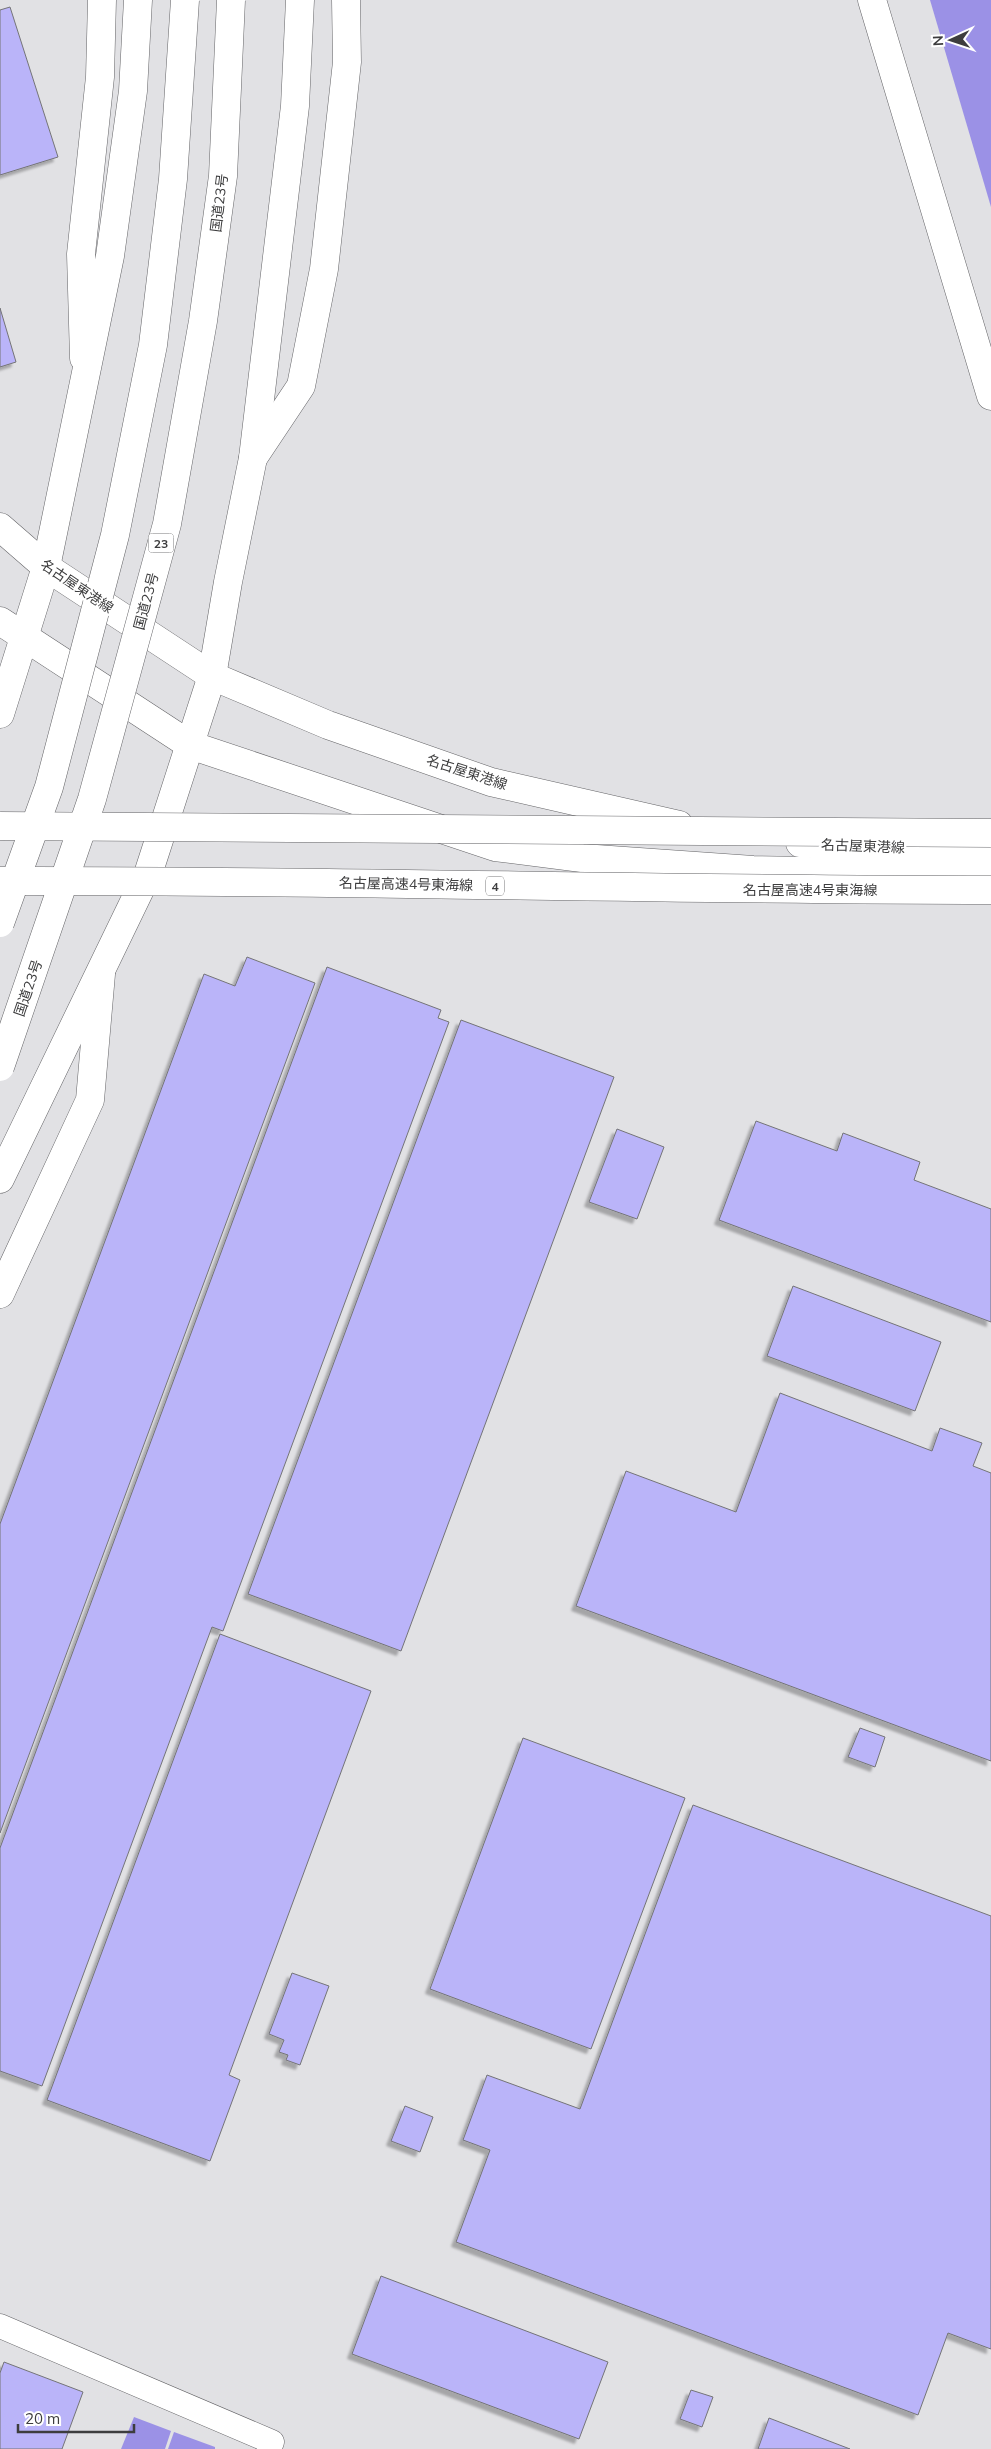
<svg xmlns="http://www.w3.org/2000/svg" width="991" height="2449" font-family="Mulish,'Noto Sans JP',sans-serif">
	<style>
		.water { fill: #9b91e6 }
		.building { fill: #bab4f9; stroke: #747477; filter: url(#shadow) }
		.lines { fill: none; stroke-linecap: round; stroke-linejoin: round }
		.lane-casing { stroke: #646467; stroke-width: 25 }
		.street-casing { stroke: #646467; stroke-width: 29 }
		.secondary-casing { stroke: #646467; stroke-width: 29 }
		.highway-casing { stroke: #646467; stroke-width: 29 }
		.lane { stroke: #fff; stroke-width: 24 }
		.street { stroke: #fff; stroke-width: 28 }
		.secondary { stroke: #fff; stroke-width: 28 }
		.highway { stroke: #fff; stroke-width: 28 }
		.highway-bridge-casing { stroke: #646467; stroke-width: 29; stroke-linecap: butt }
		.highway-bridge { stroke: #fff; stroke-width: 28 }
		.labels { text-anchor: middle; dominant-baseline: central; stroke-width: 5; stroke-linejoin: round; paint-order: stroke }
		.shield { fill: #fff; stroke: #777778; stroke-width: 1 }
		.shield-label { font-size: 12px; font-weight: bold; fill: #3d3d3e }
		.street-label { font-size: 14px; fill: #3d3d3e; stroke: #fff }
	</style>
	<defs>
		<filter id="shadow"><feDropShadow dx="-4.5" dy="4.5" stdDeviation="1" flood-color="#0004"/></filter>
	</defs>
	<rect width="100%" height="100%" fill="#e1e1e4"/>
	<g class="water">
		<path d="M930 0H991V207Z"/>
		<path d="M134 2417 171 2431 165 2449H121Z"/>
		<path d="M174 2432 215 2447V2449H168Z"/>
	</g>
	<g class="building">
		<path d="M10 7 58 157 0 175V10Z"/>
		<path d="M0 308 16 362 0 367Z"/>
		<path d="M247 957 315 983 0 1833V1524L204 974 235 986Z"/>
		<path d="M327 967 441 1010 438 1018 449 1022 223 1631 212 1627 42 2086 0 2071V1848Z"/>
		<path d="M461 1020 614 1077 401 1651 248 1594Z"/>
		<path d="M756 1121 837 1151 843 1133 920 1162 914 1180 991 1209V1322L719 1220Z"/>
		<path d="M617 1129 664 1147 637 1219 589 1202Z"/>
		<path d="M793 1286 941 1342 915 1411 767 1356Z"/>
		<path d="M780 1393 932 1451 940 1428 982 1443 973 1466 991 1473V1761L576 1606 626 1471 736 1512Z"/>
		<path d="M220 1634 371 1691 229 2075 240 2080 210 2161 47 2100Z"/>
		<path d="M860 1728 885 1737 875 1767 848 1757Z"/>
		<path d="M523 1738 685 1798 591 2049 430 1989Z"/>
		<path d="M693 1805 991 1916V2349L948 2333 918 2415 456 2242 490 2150 463 2140 487 2075 580 2109Z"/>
		<path d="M292 1973 329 1986 300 2065 286 2060 288 2055 279 2052 284 2040 269 2034Z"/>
		<path d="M405 2106 433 2117 420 2152 391 2141Z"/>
		<path d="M381 2276 608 2362 579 2439 352 2354Z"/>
		<path d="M4 2362 83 2392 62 2449H0V2373Z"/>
		<path d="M691 2390 713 2397 702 2427 680 2419Z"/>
		<path d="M769 2418 850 2449H758Z"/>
	</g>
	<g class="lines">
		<defs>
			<path id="lane" d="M0 2326 272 2442 269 2449"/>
			<g id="street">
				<path d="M872 0 991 396"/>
				<path d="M253 458 301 386 324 269 347 62 346 0"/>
			</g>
			<g id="secondary">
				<path d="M84 358 81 254 100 77 102 0"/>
				<path d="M0 527 46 567 212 676 328 725 491 782 679 825"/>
				<path d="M0 621 190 745 495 847 582 858 753 870 991 874"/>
				<path d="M800 843 868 848 991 847"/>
				<path d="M0 1294 90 1100 101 974"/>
			</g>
			<g id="highway">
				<path d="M0 714 46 567 110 256 133 91 138 0"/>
				<path d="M0 1179 149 871 212 676 228 582 253 458 295 106 300 0"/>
			</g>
		</defs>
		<use href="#lane" class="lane-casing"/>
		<use href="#street" class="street-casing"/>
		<use href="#secondary" class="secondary-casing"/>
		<use href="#highway" class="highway-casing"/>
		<use href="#lane" class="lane"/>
		<use href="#street" class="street"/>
		<use href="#secondary" class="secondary"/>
		<use href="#highway" class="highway"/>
		<defs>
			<g id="highway-bridge">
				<path d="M0 826 991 833"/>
				<path d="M0 881C330 880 661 890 991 890"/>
				<path d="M0 923 49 787 115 535 153 345 173 179 185 0"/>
				<path d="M0 1067 92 799 167 524 203 321 223 176 231 0"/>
			</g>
		</defs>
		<use href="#highway-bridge" class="highway-bridge-casing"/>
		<use href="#highway-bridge" class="highway-bridge"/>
	</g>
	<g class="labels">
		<g class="shield">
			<rect x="148.5" y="533.5" width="25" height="19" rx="4"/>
			<rect x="486" y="876.5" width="18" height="19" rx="4"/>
		</g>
		<g class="shield-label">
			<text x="161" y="543">23</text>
			<text x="495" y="886">4</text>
		</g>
		<g class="street-label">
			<text transform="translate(219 203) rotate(-83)">国道23号</text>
			<text transform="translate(77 586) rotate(34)">名古屋東港線</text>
			<text transform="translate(146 601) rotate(-75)">国道23号</text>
			<text transform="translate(467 772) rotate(18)">名古屋東港線</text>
			<text transform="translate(863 846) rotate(2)">名古屋東港線</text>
			<text transform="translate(406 884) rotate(1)">名古屋高速4号東海線</text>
			<text x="810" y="890">名古屋高速4号東海線</text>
			<text transform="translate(28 988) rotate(-71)">国道23号</text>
		</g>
	</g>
	<g transform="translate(951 40) rotate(267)" stroke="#ffffff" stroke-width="4" paint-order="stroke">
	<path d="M0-4L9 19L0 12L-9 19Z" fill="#3d3d3e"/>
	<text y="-8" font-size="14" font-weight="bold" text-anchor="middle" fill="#3d3d3e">N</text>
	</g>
	<path d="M18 2424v8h116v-8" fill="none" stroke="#3d3d3e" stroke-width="2.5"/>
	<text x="25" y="2424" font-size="15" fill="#3d3d3e" stroke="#ffffff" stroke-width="4" paint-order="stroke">20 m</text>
</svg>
